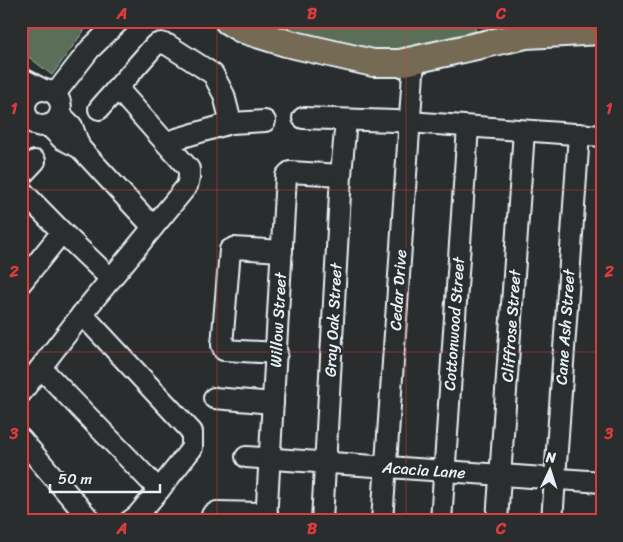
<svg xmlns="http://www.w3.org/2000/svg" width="623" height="542" font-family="Sriracha,sans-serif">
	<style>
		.green { fill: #5a6e58; stroke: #a1b0a8 }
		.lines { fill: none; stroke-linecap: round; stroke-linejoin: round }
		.minor-casing { stroke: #e8f1f8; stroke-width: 24 }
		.major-casing { stroke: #e8f1f8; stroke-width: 30 }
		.minor { stroke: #2a2d2e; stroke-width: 20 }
		.major { stroke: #746b52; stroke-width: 26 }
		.grid { fill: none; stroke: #d83c3d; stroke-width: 1; stroke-opacity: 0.55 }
		.labels { text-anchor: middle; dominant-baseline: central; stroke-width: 5; stroke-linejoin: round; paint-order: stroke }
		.street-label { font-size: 16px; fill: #e8f1f8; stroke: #2a2d2e }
		.neatline { fill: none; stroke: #d83c3d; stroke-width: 2 }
		.grid-label { font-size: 16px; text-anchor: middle; font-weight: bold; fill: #d83c3d }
	</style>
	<rect width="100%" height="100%" fill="#2a2d2e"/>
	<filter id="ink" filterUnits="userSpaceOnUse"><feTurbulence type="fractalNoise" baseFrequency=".02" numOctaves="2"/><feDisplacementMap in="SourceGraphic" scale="10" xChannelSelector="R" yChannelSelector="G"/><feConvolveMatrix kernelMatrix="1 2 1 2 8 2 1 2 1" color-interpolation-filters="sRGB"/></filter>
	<g filter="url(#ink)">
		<g class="green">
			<path d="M21 21H91L52 75 21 51Z"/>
			<path d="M266 21H474L476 34 375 57 289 33Z"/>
		</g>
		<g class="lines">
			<defs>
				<g id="minor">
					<path d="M21 78 42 89"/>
					<circle cx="43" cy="108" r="18"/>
					<path d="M55 94 90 49 119 21"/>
					<path d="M99 109 155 45 161 43 168 45 213 74 224 95 231 123"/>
					<path d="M303 118 395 121 602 136"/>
					<path d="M48 125 62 139 80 148 72 126 60 114"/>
					<path d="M166 142 231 123 265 121"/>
					<path d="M80 148 153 227"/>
					<path d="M21 176 35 161"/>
					<path d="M21 190 62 232 111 279"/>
					<path d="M21 283 62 232"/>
					<path d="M82 314 192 432V448L159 490 137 516 130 521"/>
					<path d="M277 353 224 350 222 345 230 250 234 248 282 251"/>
					<path d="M41 368 159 490"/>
					<path d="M21 393 82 314 187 186 189 178V169L117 88"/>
					<path d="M214 398 273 403"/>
					<path d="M21 439 91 521"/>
					<path d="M246 457 602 482"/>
					<path d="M211 521 212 515 217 512 267 513"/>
					<path d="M266 521 286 176 290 172 341 175"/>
					<path d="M322 521 341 175 346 120"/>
					<path d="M382 521 414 59"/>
					<path d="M441 521 468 127"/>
					<path d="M497 521 524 131"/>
					<path d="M552 521 579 134"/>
				</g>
				<path id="major" d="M228 21 241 29 286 43 373 63H400L526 35 602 31"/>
			</defs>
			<use href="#minor" class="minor-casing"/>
			<use href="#major" class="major-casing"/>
			<use href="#minor" class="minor"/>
			<use href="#major" class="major"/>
		</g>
	</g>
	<path class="grid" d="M217 21V521M406 21V521M21 190H602M21 352H602"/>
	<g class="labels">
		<g class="street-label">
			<text transform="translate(398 290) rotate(-86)">Cedar Drive</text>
			<text transform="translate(278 320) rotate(-87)">Willow Street</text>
			<text transform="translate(333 320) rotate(-87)">Gray Oak Street</text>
			<text transform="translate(454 324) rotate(-86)">Cottonwood Street</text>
			<text transform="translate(511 326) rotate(-86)">Cliffrose Street</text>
			<text transform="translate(565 327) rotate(-86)">Cane Ash Street</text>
			<text transform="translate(424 470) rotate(4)">Acacia Lane</text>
		</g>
	</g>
	<rect width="623" height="542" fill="none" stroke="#2a2d2e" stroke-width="55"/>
	<g transform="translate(550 470) rotate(4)" stroke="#2a2d2e" stroke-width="4" paint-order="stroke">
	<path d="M0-4L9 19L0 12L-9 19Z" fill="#e8f1f8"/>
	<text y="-8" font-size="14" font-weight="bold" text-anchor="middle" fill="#e8f1f8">N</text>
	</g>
	<path d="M50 484v8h110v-8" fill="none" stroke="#e8f1f8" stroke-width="2.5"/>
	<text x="58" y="484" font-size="15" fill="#e8f1f8" stroke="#2a2d2e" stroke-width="4" paint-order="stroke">50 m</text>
	<rect x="28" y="28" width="568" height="486" class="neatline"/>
	<g class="grid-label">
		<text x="122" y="19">A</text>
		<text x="312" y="19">B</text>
		<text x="501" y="19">C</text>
		<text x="14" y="114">1</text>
		<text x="609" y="114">1</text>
		<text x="14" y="277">2</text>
		<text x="609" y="277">2</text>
		<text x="14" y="439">3</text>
		<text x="609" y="439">3</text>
		<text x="122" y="534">A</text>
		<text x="312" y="534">B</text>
		<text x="501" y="534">C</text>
	</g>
</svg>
